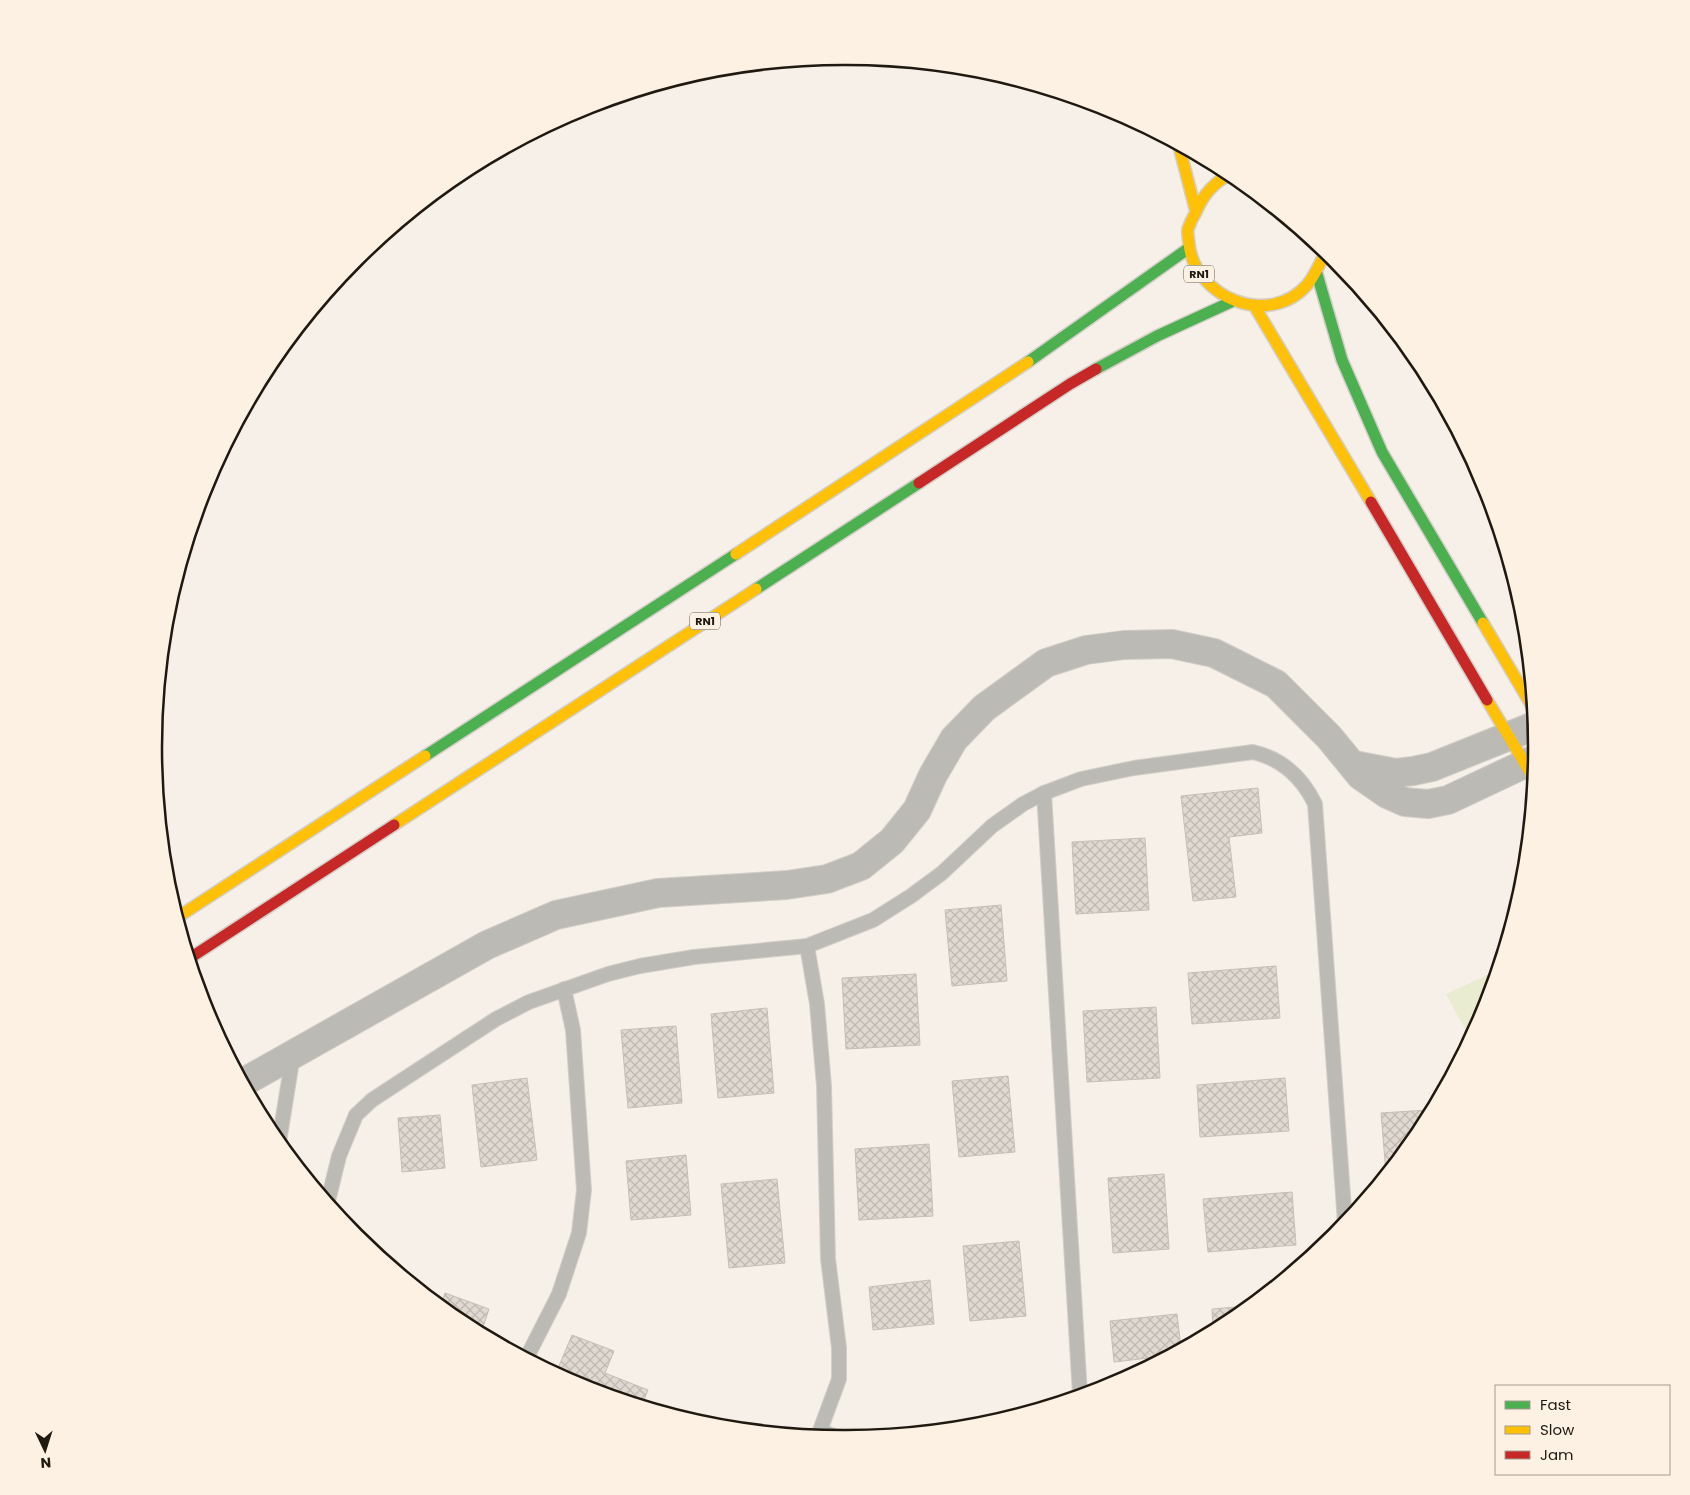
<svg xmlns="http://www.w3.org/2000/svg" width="1690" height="1495" font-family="Poppins,sans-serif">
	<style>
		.grass { fill: #e9ecd1 }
		.building { fill: url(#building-cross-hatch); stroke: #c6beb8 }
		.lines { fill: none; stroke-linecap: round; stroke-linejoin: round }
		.lane-casing { stroke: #d3cec7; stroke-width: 16 }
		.street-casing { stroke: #d3cec7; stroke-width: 30 }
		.fast-casing { stroke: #d3cec7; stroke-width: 14 }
		.slow-casing { stroke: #d3cec7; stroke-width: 14 }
		.jam-casing { stroke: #d3cec7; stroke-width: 14 }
		.lane { stroke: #bbbab5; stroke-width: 14 }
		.street { stroke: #bbbab5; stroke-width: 28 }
		.fast { stroke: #4caf50; stroke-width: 11 }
		.slow { stroke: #ffc107; stroke-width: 11 }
		.jam { stroke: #c62828; stroke-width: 11 }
		.labels { text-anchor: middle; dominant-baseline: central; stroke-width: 4; stroke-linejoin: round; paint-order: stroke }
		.shield { fill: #fcf1e3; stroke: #615a4f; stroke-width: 1 }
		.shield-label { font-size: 11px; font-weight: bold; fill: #1f1910 }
		.rim { fill: none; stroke: #1f1910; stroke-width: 2.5 }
	</style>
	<defs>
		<pattern id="building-cross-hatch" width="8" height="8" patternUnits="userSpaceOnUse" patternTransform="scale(1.25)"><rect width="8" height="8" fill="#e0d8d1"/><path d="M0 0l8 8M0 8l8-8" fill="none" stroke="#c0b9b2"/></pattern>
	</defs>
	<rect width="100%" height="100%" fill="#f6f0e9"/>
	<path class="grass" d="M1496 971 1484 1012 1470 1038 1446 994Z"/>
	<g class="building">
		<path d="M1258 788 1262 833 1229 837 1236 897 1193 901 1181 796Z"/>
		<path d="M1145 838 1149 910 1076 914 1072 842Z"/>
		<path d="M1001 905 1007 981 952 986 945 910Z"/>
		<path d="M1276 966 1280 1018 1192 1024 1188 973Z"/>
		<path d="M916 974 920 1045 846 1049 842 978Z"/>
		<path d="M1156 1007 1160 1078 1087 1082 1083 1011Z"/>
		<path d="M767 1008 774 1093 718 1098 711 1014Z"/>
		<path d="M676 1026 682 1103 628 1108 621 1030Z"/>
		<path d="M1008 1076 1015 1152 959 1157 952 1081Z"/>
		<path d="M527 1078 537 1160 481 1167 472 1085Z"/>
		<path d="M1285 1078 1289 1131 1200 1137 1197 1085Z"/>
		<path d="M1427 1110 1428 1117 1420 1132 1386 1173 1381 1113Z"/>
		<path d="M440 1115 445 1168 402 1172 398 1118Z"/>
		<path d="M929 1144 933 1216 859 1220 855 1149Z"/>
		<path d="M686 1155 691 1215 631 1220 626 1161Z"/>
		<path d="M1164 1174 1169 1249 1113 1253 1108 1178Z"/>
		<path d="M777 1179 785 1263 729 1268 721 1184Z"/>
		<path d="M1292 1192 1296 1245 1208 1252 1203 1199Z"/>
		<path d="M1019 1241 1026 1316 970 1321 963 1246Z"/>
		<path d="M930 1280 934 1324 873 1330 869 1287Z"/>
		<path d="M445 1293 489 1309 481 1333 461 1322 441 1306Z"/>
		<path d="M1249 1306 1229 1322 1213 1331 1212 1309Z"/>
		<path d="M1177 1314 1181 1348 1166 1356 1114 1362 1110 1321Z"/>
		<path d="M572 1335 614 1351 605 1373 648 1390 642 1405 580 1386 556 1373Z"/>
	</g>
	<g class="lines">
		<defs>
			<g id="lane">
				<path d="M1044 793 1080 1395"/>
				<path d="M807 946 817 1004 824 1086 828 1259 839 1348V1379L818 1436"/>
				<path d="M279 1142 293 1055"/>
				<path d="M328 1201 339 1156 356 1115 372 1100 427 1064 496 1019 529 1002 608 974 640 966 694 957 807 946 873 920 911 896 942 873 992 826 1023 804 1044 793 1081 779 1134 768 1253 752C1282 759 1302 777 1315 804L1345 1223"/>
				<path d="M527 1357 559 1294 579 1233 584 1190 573 1030 564 989"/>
				<path d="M821 1431 838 1438"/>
			</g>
			<g id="street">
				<path d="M1354 765 1396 773 1413 771 1432 767 1534 726"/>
				<path d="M244 1082 487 945 556 915 658 893 787 885 827 879 861 866 892 841 917 810 933 775 954 739 984 708 1046 663 1086 650 1124 645 1172 644 1214 653 1276 684 1329 737 1361 776 1387 794 1405 802 1428 804 1448 800 1535 759"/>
			</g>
			<g id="fast">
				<path d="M1317 274 1342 360 1382 452 1483 623"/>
				<path d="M1028 362 1189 248"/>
				<path d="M1096 369 1157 336 1231 302"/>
				<path d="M756 589 919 483"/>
				<path d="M425 756 736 554"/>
			</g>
			<g id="slow">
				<path d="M1179 146 1195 208"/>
				<path d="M1231 174C1214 182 1203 195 1196 212 1193 217 1190 223 1188 229 1187 234 1189 240 1189 244 1195 298 1269 328 1307 285 1315 276 1320 262 1326 252"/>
				<path d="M1255 307 1371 502"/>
				<path d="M736 554 1028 362"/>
				<path d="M1483 623 1532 706"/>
				<path d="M1487 700 1533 777"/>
				<path d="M394 825 756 589"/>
				<path d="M178 917 425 756"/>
			</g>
			<g id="jam">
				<path d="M919 483 1070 384 1096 369"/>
				<path d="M1371 502 1487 700"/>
				<path d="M190 958 394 825"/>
			</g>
		</defs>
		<use href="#lane" class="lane-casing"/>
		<use href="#street" class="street-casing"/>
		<use href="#fast" class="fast-casing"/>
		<use href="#slow" class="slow-casing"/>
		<use href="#jam" class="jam-casing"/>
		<use href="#lane" class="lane"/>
		<use href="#street" class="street"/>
		<use href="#fast" class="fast"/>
		<use href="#slow" class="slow"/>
		<use href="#jam" class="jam"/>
	</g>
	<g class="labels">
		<g class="shield">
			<rect x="1184" y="265.5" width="30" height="17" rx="4"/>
			<rect x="690" y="612.5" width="30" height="17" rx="4"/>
		</g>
		<g class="shield-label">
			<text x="1199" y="274">RN1</text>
			<text x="705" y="621">RN1</text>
		</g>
	</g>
	<path d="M0 0H1690V1495H0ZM844 65H846A682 682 0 0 1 1528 747V748A682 682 0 0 1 846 1430H844A682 682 0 0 1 162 748V747A682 682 0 0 1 844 65Z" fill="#fcf1e3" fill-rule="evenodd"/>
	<path class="rim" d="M844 65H846A682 682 0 0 1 1528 747V748A682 682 0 0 1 846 1430H844A682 682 0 0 1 162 748V747A682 682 0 0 1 844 65Z"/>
	<rect x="1495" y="1385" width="175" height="90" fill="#fcf1e3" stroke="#a49b8f"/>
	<rect x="1505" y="1401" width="25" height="8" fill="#4caf50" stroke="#a49b8f"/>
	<text x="1540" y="1410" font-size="15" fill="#1f1910">Fast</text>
	<rect x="1505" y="1426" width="25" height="8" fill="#ffc107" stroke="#a49b8f"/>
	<text x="1540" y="1435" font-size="15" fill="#1f1910">Slow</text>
	<rect x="1505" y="1451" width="25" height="8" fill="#c62828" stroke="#a49b8f"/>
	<text x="1540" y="1460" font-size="15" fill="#1f1910">Jam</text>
	<g transform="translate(45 1450) rotate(176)" stroke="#fcf1e3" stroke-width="4" paint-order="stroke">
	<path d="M0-4L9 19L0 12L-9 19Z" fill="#1f1910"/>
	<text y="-8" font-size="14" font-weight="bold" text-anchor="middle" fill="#1f1910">N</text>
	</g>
</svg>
